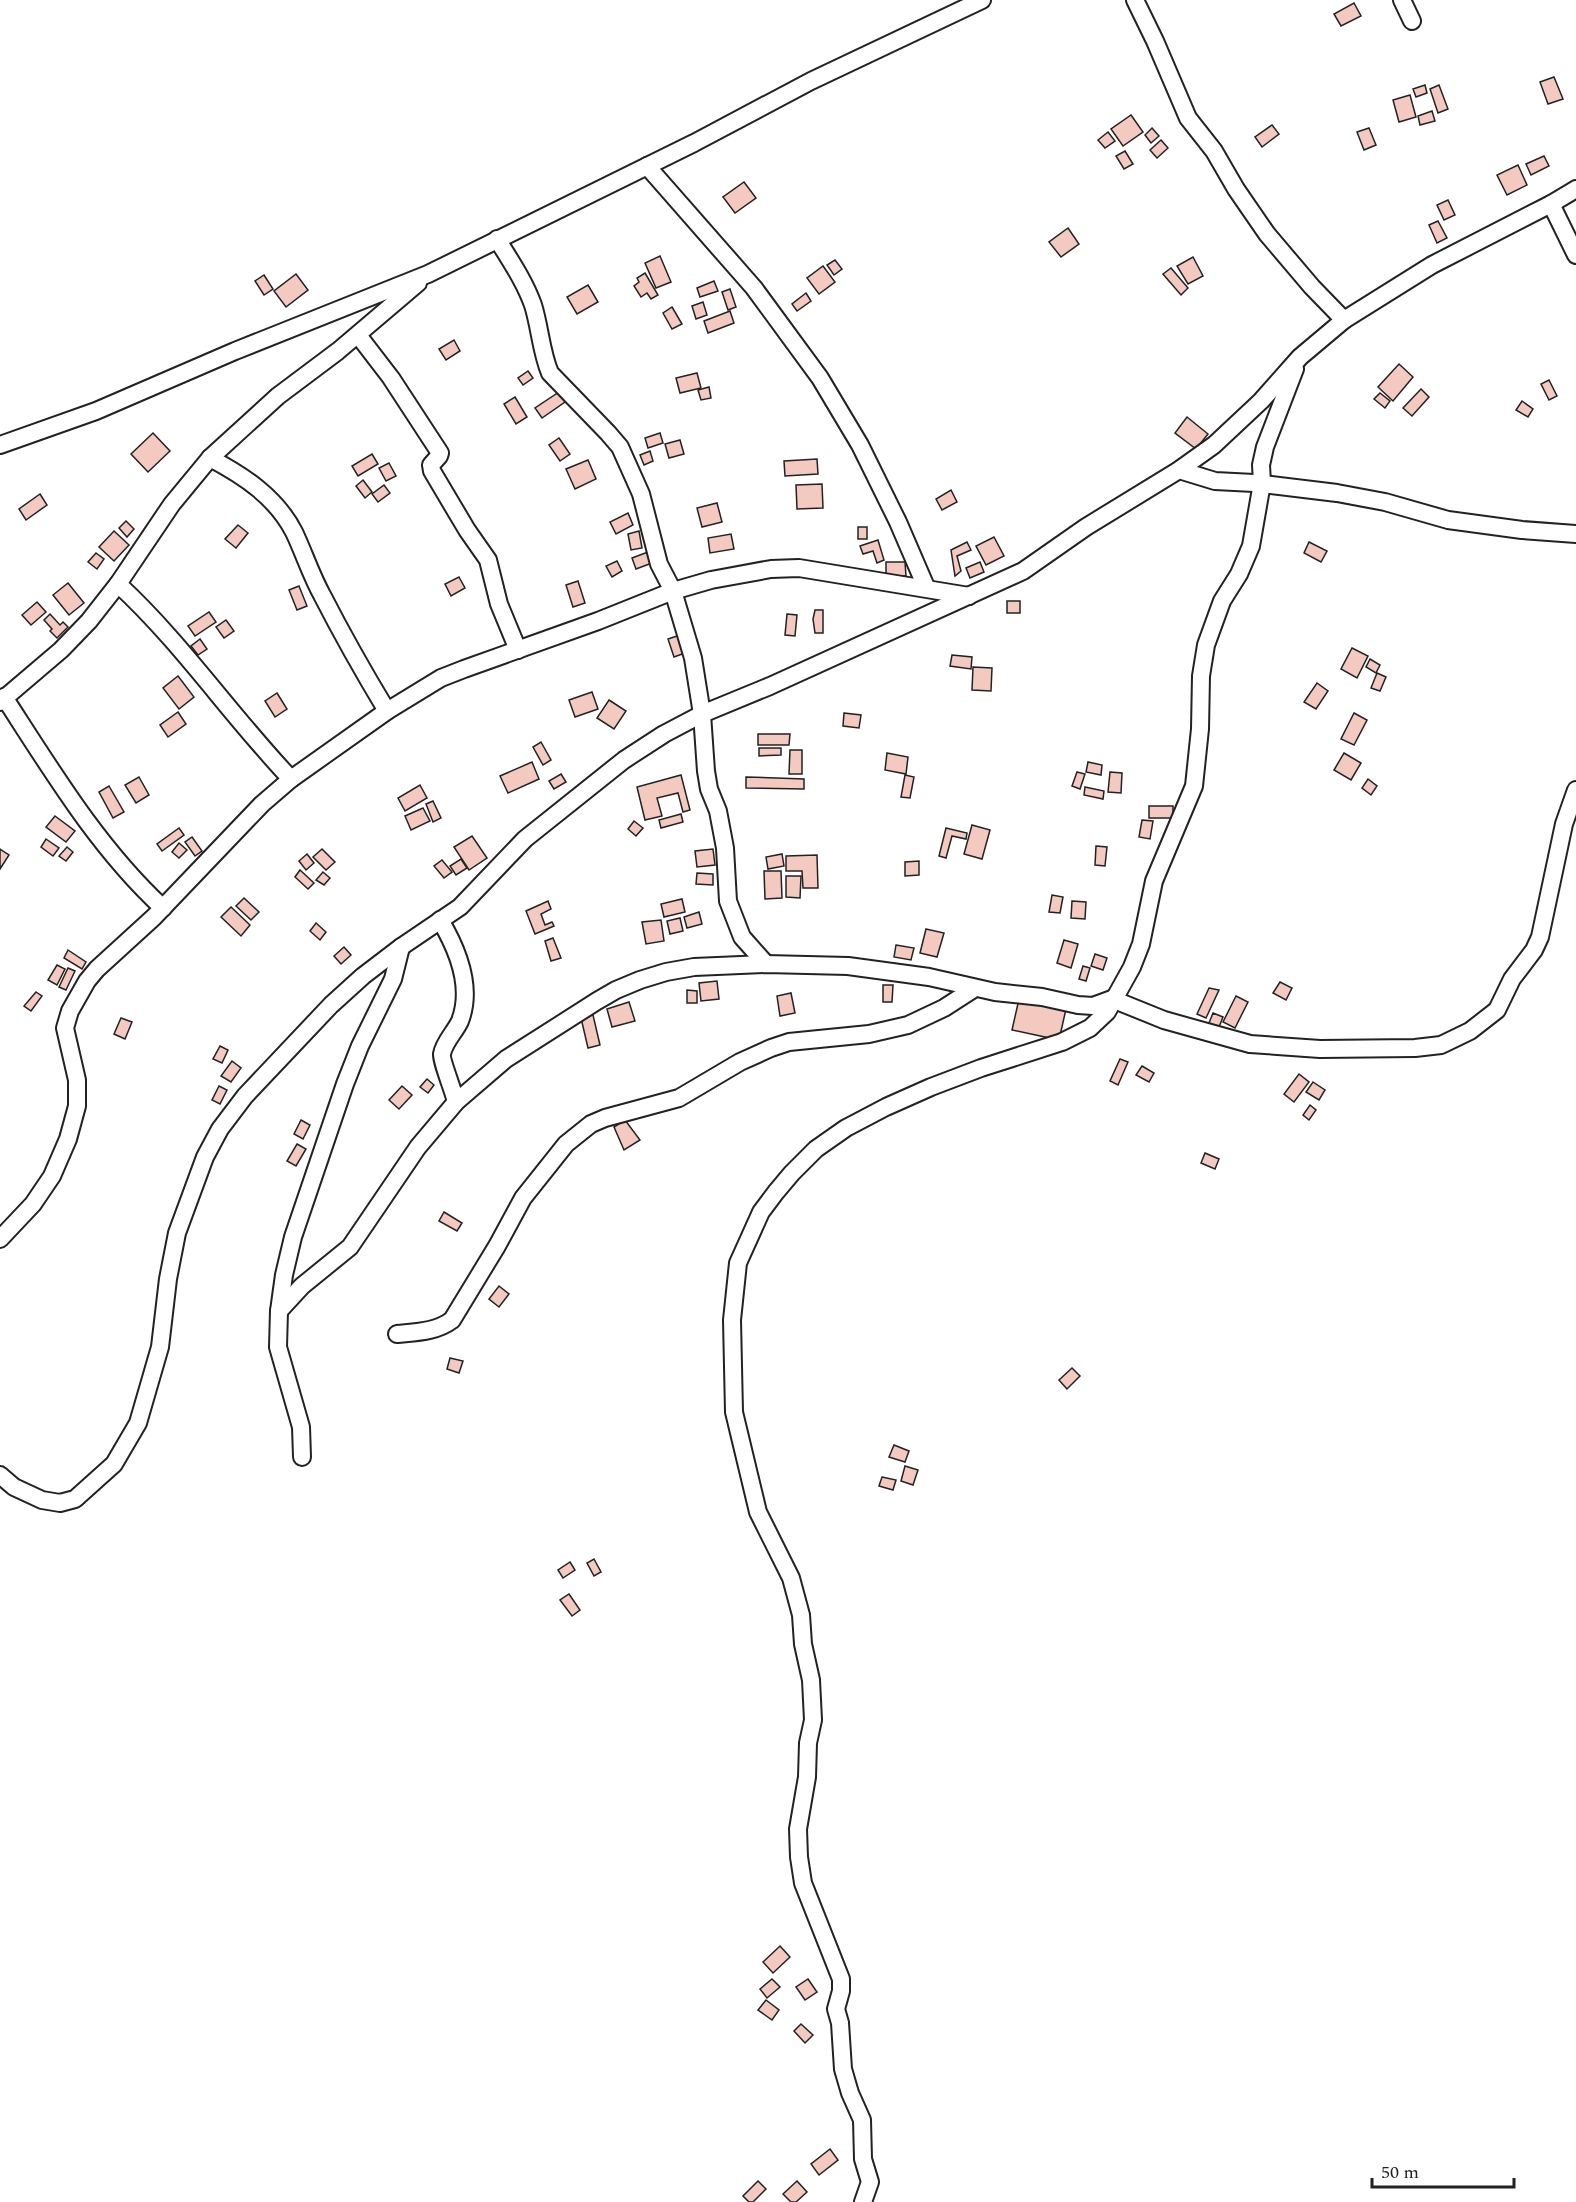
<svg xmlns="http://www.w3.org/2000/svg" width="1576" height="2202" font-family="Spectral,serif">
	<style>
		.building { fill: #f3c9c0; stroke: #222; stroke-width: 1.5 }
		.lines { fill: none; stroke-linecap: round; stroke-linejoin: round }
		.minor-casing { stroke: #222; stroke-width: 20 }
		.minor { stroke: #fff; stroke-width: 16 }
	</style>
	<rect width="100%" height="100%" fill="#fff"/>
	<g class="building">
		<path d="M1354 3 1361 16 1341 26 1334 14Z"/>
		<path d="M1554 77 1563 99 1548 104 1540 82Z"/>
		<path d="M1425 85 1427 93 1416 97 1413 89Z"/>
		<path d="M1439 85 1448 109 1438 113 1430 89Z"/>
		<path d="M1410 95 1416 117 1399 122 1393 100Z"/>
		<path d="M1432 111 1435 121 1420 125 1418 116Z"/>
		<path d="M1131 115 1143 132 1123 146 1111 129Z"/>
		<path d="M1272 125 1279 134 1262 147 1255 137Z"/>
		<path d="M1152 128 1159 136 1151 143 1145 135Z"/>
		<path d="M1369 128 1376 145 1364 150 1357 132Z"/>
		<path d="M1108 132 1115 141 1105 148 1098 140Z"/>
		<path d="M1161 140 1168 148 1157 158 1150 150Z"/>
		<path d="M1125 151 1133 164 1124 169 1116 156Z"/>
		<path d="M1544 156 1549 166 1531 175 1526 164Z"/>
		<path d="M1518 165 1527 185 1507 195 1497 175Z"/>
		<path d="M744 182 756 198 735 213 723 197Z"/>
		<path d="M1448 200 1455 215 1444 220 1437 205Z"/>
		<path d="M1438 221 1447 238 1437 243 1429 225Z"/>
		<path d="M1068 228 1079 244 1061 257 1049 242Z"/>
		<path d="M660 256 671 282 656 288 645 263Z"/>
		<path d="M1193 257 1203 276 1188 284 1177 266Z"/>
		<path d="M835 260 842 269 834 275 827 265Z"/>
		<path d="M823 266 835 282 819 294 807 278Z"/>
		<path d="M1171 268 1188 288 1181 295 1163 274Z"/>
		<path d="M645 273 658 295 651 299 647 293 641 297 634 286 639 282 637 278Z"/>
		<path d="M296 274 308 290 286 307 274 291Z"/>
		<path d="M264 275 273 289 264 295 255 281Z"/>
		<path d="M714 281 718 291 700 297 697 288Z"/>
		<path d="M588 285 598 302 577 314 567 297Z"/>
		<path d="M730 289 736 307 728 310 722 292Z"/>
		<path d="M806 293 811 301 797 311 792 304Z"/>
		<path d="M703 302 707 315 696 319 692 306Z"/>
		<path d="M672 307 682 324 672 329 663 313Z"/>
		<path d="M730 311 734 323 708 333 704 321Z"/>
		<path d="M454 340 460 351 446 360 439 349Z"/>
		<path d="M1399 364 1413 377 1393 401 1378 387Z"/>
		<path d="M528 371 533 378 523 385 518 378Z"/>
		<path d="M697 373 701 388 680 393 676 378Z"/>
		<path d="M1549 380 1557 396 1549 400 1541 384Z"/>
		<path d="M709 387 711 398 701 400 698 390Z"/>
		<path d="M1421 389 1429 397 1412 416 1403 408Z"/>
		<path d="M559 392 565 402 542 418 535 408Z"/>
		<path d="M1380 393 1390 401 1385 408 1374 399Z"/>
		<path d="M515 397 527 417 516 424 504 404Z"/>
		<path d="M1522 401 1533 409 1528 417 1516 410Z"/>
		<path d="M1187 417 1208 434 1196 449 1175 433Z"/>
		<path d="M153 433 170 451 148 472 131 454Z"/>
		<path d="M660 433 663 443 648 448 645 438Z"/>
		<path d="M559 438 570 454 560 461 549 445Z"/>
		<path d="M680 440 684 454 669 458 665 444Z"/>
		<path d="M650 451 653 461 644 465 640 455Z"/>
		<path d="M372 454 378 464 358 476 352 466Z"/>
		<path d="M817 459 818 474 785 476 784 461Z"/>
		<path d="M588 460 596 479 575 489 566 469Z"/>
		<path d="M389 463 396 476 386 481 379 468Z"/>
		<path d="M363 480 372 492 365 498 356 486Z"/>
		<path d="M822 484 823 508 797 509 796 485Z"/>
		<path d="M384 485 390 493 378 502 372 494Z"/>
		<path d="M951 490 957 502 942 510 936 499Z"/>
		<path d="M40 494 47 505 26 520 19 509Z"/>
		<path d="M717 503 722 522 702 527 697 508Z"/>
		<path d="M628 513 633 525 616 534 610 522Z"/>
		<path d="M126 521 134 529 127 537 119 528Z"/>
		<path d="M238 525 248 533 236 548 225 539Z"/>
		<rect x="858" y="527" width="9" height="12"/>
		<path d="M114 531 129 545 114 561 99 547Z"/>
		<path d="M639 531 642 548 631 550 628 534Z"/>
		<path d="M731 534 734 549 710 553 708 538Z"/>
		<path d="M994 537 1004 556 986 565 976 546Z"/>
		<path d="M878 540 884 560 877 563 873 551 863 554 860 546Z"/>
		<path d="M967 542 971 550 957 556 961 571 955 576 951 550Z"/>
		<path d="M1309 542 1327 551 1321 562 1304 553Z"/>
		<path d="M648 552 652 563 636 569 632 558Z"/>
		<path d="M96 553 104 559 97 569 88 562Z"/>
		<path d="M617 561 622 571 612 577 606 566Z"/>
		<path d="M886 562H905L906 576H886Z"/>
		<path d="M980 562 984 572 970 578 966 568Z"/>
		<path d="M459 577 465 588 451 596 445 584Z"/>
		<path d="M578 581 585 603 573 607 566 585Z"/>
		<path d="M68 583 84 603 69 615 53 595Z"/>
		<path d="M299 586 307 606 297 610 289 590Z"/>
		<rect x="1007" y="601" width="13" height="12"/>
		<path d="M37 602 46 612 31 625 22 615Z"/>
		<path d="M815 610H823V633H815L813 619Z"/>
		<path d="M209 612 216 622 195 636 188 626Z"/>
		<path d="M50 614 60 625 63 622 68 627 57 638 50 631 52 629 44 620Z"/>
		<path d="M787 614 797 615 795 636 785 635Z"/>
		<path d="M226 620 234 631 224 638 216 627Z"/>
		<path d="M680 635 685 653 674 657 668 639Z"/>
		<path d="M200 639 207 649 198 655 191 646Z"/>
		<path d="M1352 648 1368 656 1357 678 1341 669Z"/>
		<path d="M952 655 972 657 971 669 950 666Z"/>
		<path d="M1370 659 1380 665 1376 673 1366 667Z"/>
		<path d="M973 667 992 668 991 691 972 690Z"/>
		<path d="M1377 673 1386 677 1380 691 1371 688Z"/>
		<path d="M178 676 194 697 179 709 163 688Z"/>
		<path d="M1317 683 1328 691 1316 709 1304 702Z"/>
		<path d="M592 692 598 709 575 717 569 700Z"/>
		<path d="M277 693 287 709 275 717 265 701Z"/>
		<path d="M609 700 626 711 614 729 597 718Z"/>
		<path d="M178 712 186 724 168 737 160 725Z"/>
		<path d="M844 713 861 715 859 728 843 726Z"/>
		<path d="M1354 713 1367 720 1354 745 1341 739Z"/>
		<path d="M758 734H790L789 745H758Z"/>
		<path d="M541 742 551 760 543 765 533 747Z"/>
		<path d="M759 748H781V755L759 756Z"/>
		<path d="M790 750H802V774H789Z"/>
		<path d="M887 753 908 757 906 774 885 770Z"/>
		<path d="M1344 753 1361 763 1351 780 1334 770Z"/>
		<path d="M532 762 539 779 508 793 500 776Z"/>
		<path d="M1088 762 1102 765 1101 775 1086 772Z"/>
		<path d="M1077 772 1085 774 1080 789 1072 786Z"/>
		<path d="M1110 772 1122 773 1121 793 1108 792Z"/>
		<path d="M561 774 566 782 554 789 549 781Z"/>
		<path d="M681 775 690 810 683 812 678 793 657 798 662 816 645 820 637 787Z"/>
		<path d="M905 775 914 777 910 798 901 797Z"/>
		<path d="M139 777 149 795 136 803 125 785Z"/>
		<path d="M746 777 804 779V789L746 788Z"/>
		<path d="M1368 779 1377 786 1371 795 1362 788Z"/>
		<path d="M420 785 427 798 405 811 398 798Z"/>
		<path d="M109 786 124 812 113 818 99 792Z"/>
		<path d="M1085 787 1104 791 1103 799 1084 795Z"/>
		<path d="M433 801 441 818 433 822 426 804Z"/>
		<rect x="1149" y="806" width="24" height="12"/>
		<path d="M423 808 430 821 411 830 405 816Z"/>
		<path d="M681 814 683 822 661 828 659 820Z"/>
		<path d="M55 816 75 831 66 842 46 827Z"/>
		<path d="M1142 820 1153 821 1150 839 1139 837Z"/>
		<path d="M634 821 643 828 636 836 628 829Z"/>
		<path d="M972 825 990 830 982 859 964 854Z"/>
		<path d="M179 828 184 835 162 851 157 844Z"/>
		<path d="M946 828 967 833 966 839 952 836 946 858 939 856Z"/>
		<path d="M472 836 487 858 469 870 454 847Z"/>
		<path d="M192 837 202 851 195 856 185 842Z"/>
		<path d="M46 839 59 848 53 856 41 847Z"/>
		<path d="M179 843 187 850 179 858 172 852Z"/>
		<path d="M1096 846 1107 847 1105 866 1095 865Z"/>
		<path d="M67 847 73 852 66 861 59 856Z"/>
		<path d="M0 849 9 855 0 869Z"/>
		<path d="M322 849 335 862 326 870 313 857Z"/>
		<path d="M713 849 715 865 697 867 695 851Z"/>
		<path d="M307 854 314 863 306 870 299 861Z"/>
		<path d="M782 854 784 866 768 869 766 857Z"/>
		<path d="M817 855 818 888H803L802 871H786V856Z"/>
		<path d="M461 859 467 868 456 875 450 866Z"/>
		<path d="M442 860 452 872 444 878 434 866Z"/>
		<path d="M919 861V875L905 876V862Z"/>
		<path d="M300 870 314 883 308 889 295 877Z"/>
		<path d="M764 871H781L782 898 765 899Z"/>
		<path d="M323 872 330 878 324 885 316 880Z"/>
		<path d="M697 873 713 874V885L696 884Z"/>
		<path d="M786 876H801L800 898 786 897Z"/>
		<path d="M1052 895 1063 897 1060 913 1049 912Z"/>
		<path d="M244 898 259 912 251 920 236 906Z"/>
		<path d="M682 899 685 912 664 917 661 904Z"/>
		<path d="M548 901 551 909 541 914 545 925 552 922 554 926 535 934 526 911Z"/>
		<path d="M1072 901 1086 902 1085 919 1071 918Z"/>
		<path d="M231 907 250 925 241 936 221 917Z"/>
		<path d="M699 912 702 924 687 928 684 917Z"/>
		<path d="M680 918 683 931 670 934 667 921Z"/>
		<path d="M661 920 664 941 646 944 642 922Z"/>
		<path d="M316 923 326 932 320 940 310 931Z"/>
		<path d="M926 929 944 933 937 957 920 953Z"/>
		<path d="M553 938 561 958 551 961 545 941Z"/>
		<path d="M1064 940 1078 944 1071 968 1057 963Z"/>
		<path d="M896 945 914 948 911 960 894 957Z"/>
		<path d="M344 947 351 955 341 964 334 956Z"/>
		<path d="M68 950 86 962 82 969 64 958Z"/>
		<path d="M1095 954 1107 958 1103 970 1091 966Z"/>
		<path d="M57 965 65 969 57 985 48 980Z"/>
		<path d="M1083 966 1090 968 1086 981 1079 979Z"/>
		<path d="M68 968 75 971 66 990 59 987Z"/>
		<path d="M717 981 719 999 701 1001 699 983Z"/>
		<path d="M1280 982 1292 988 1286 1000 1273 993Z"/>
		<path d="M883 985H893L892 1002H883Z"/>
		<path d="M1209 988 1219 990 1206 1018 1197 1014Z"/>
		<path d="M687 990 697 991V1003H687Z"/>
		<path d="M36 992 42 996 31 1011 24 1006Z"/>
		<path d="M791 993 795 1013 780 1016 777 996Z"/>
		<path d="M1236 996 1248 1002 1235 1028 1223 1022Z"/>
		<path d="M1019 999 1066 1009 1059 1040 1012 1030Z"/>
		<path d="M629 1002 635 1021 612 1027 607 1009Z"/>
		<path d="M1213 1013 1223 1017 1219 1027 1209 1023Z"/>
		<path d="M593 1015 600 1045 588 1048 581 1018Z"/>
		<path d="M121 1018 132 1022 125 1039 114 1034Z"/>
		<path d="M220 1046 228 1050 222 1063 213 1059Z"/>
		<path d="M1120 1059 1128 1062 1118 1085 1110 1081Z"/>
		<path d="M232 1061 241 1068 231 1082 221 1076Z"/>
		<path d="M1142 1066 1154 1073 1149 1082 1136 1075Z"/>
		<path d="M1299 1074 1309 1082 1294 1102 1284 1094Z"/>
		<path d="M427 1079 434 1085 428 1093 420 1087Z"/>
		<path d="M1313 1082 1325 1090 1319 1100 1306 1092Z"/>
		<path d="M219 1086 227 1090 220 1104 212 1100Z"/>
		<path d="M402 1086 412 1095 399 1109 389 1100Z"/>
		<path d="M1310 1105 1316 1110 1309 1120 1303 1115Z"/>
		<path d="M301 1120 310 1125 303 1139 294 1134Z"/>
		<path d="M625 1120 640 1140 624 1150 614 1127Z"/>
		<path d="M297 1144 306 1149 296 1166 287 1161Z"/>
		<path d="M1205 1153 1219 1159 1215 1169 1201 1163Z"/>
		<path d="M444 1212 462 1223 457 1231 439 1221Z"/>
		<path d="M499 1286 509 1294 499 1307 489 1299Z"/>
		<path d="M450 1358 463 1361 459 1373 447 1369Z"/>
		<path d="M1072 1368 1080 1376 1067 1389 1059 1380Z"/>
		<path d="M894 1445 909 1451 905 1462 889 1457Z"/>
		<path d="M905 1466 918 1470 913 1485 901 1481Z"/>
		<path d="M882 1477 896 1480 893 1490 879 1486Z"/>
		<path d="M594 1559 601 1572 594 1576 587 1563Z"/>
		<path d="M570 1562 575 1570 563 1578 558 1570Z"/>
		<path d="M569 1594 580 1610 572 1616 560 1600Z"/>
		<path d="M780 1946 790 1957 773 1973 763 1962Z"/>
		<path d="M772 1979 780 1987 767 1998 760 1989Z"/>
		<path d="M808 1979 817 1992 805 2000 796 1987Z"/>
		<path d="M766 2000 779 2010 772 2020 758 2010Z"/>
		<path d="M801 2024 813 2035 805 2043 794 2031Z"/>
		<path d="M830 2149 838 2160 819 2175 811 2164Z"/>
		<path d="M758 2181 766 2189 753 2202H749L743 2196Z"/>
		<path d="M797 2181 807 2192 796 2202H791L783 2194Z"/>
	</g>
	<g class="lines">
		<defs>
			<g id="minor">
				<path d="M1135 0 1155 41 1188 118 1214 151 1236 189 1267 234 1312 287 1344 320"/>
				<path d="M1402 0 1412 21"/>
				<path d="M647 166 754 288 820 378 860 445 898 522 926 587"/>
				<path d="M1551 204 1576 255"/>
				<path d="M497 239C510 260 525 282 533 305 540 327 541 352 550 373L608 433 620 447 641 494 659 564 673 591 693 658 702 714 706 771 709 789 718 811 725 848 728 901 742 937 766 964"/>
				<path d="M358 335 391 378 440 453 439 456 431 465 432 471 467 530 488 560 499 604 518 650"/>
				<path d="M0 445 96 411 235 351 428 274 694 143 811 81 982 0"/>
				<path d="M210 458C244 476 276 497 294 532 304 553 311 575 322 595 342 634 364 673 387 711"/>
				<path d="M1179 470 1215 481 1254 483 1337 493 1385 502 1448 520 1522 530 1576 534"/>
				<path d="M118 584C182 643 231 716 291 779"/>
				<path d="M4 697C52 771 98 848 163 908"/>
				<path d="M0 702 61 650 89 621 118 584 172 504 210 458 278 396 338 351 418 283"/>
				<path d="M440 920C458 950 473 987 460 1021 455 1032 444 1042 442 1054 441 1061 454 1092 456 1102"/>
				<path d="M0 1239 33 1204 52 1176 68 1139 77 1106V1080L65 1028 70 1011 87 981 97 969 154 917 262 804 291 779 387 711 441 678 464 669 598 621 673 591 711 580 771 569 799 568 969 596"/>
				<path d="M279 1311 302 1286 350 1247 418 1147 456 1102 506 1059 597 1001 616 990 640 980 666 972 694 967 766 964 848 966 929 977 995 992 1042 997 1078 1005 1093 1006 1112 999 1164 1020 1250 1044 1320 1049 1415 1048 1441 1045 1470 1031 1497 1010 1512 979 1534 950 1540 937 1564 824 1576 790"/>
				<path d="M397 1334C416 1332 436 1332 452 1320L497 1246 523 1198 566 1144 591 1124 605 1118 679 1098 740 1062 771 1048 789 1042 869 1034 908 1025 944 1008 975 988"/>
				<path d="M302 1457 301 1427 278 1347 279 1311 284 1275 293 1237 345 1084 360 1046 393 979 401 947"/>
				<path d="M0 1475 14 1487 42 1500 60 1503 75 1499 114 1464 138 1423 160 1347 168 1279 177 1233 205 1157 220 1129 245 1096 331 1005 363 976 401 947 460 907 525 839 624 760 664 734 702 714 770 686 1023 571 1086 527 1179 470 1214 445 1261 401 1300 357 1344 320 1432 265 1551 204 1576 189"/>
				<path d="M863 2202 870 2182 863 2159 862 2120 850 2093 843 2069 840 2023 836 2009 841 1991V1979L803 1883 799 1857 798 1829 807 1777 808 1743 813 1720 811 1680 803 1644 801 1615 791 1578 758 1512 734 1412 732 1320 738 1263 761 1212 776 1192 792 1173 816 1149 846 1128 886 1107 931 1087 981 1068 1062 1042 1090 1028 1107 1012 1132 967 1141 944 1154 881 1194 786 1200 729 1201 676 1206 645 1222 601 1239 574 1251 546 1262 483 1261 465 1265 447 1295 369"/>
			</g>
		</defs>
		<use href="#minor" class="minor-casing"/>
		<use href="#minor" class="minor"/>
	</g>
	<path d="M1372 2178v9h142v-9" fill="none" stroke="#222222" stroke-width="3"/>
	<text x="1381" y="2178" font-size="18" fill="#222222" stroke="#ffffff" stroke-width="4.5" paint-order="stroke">50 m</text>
</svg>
